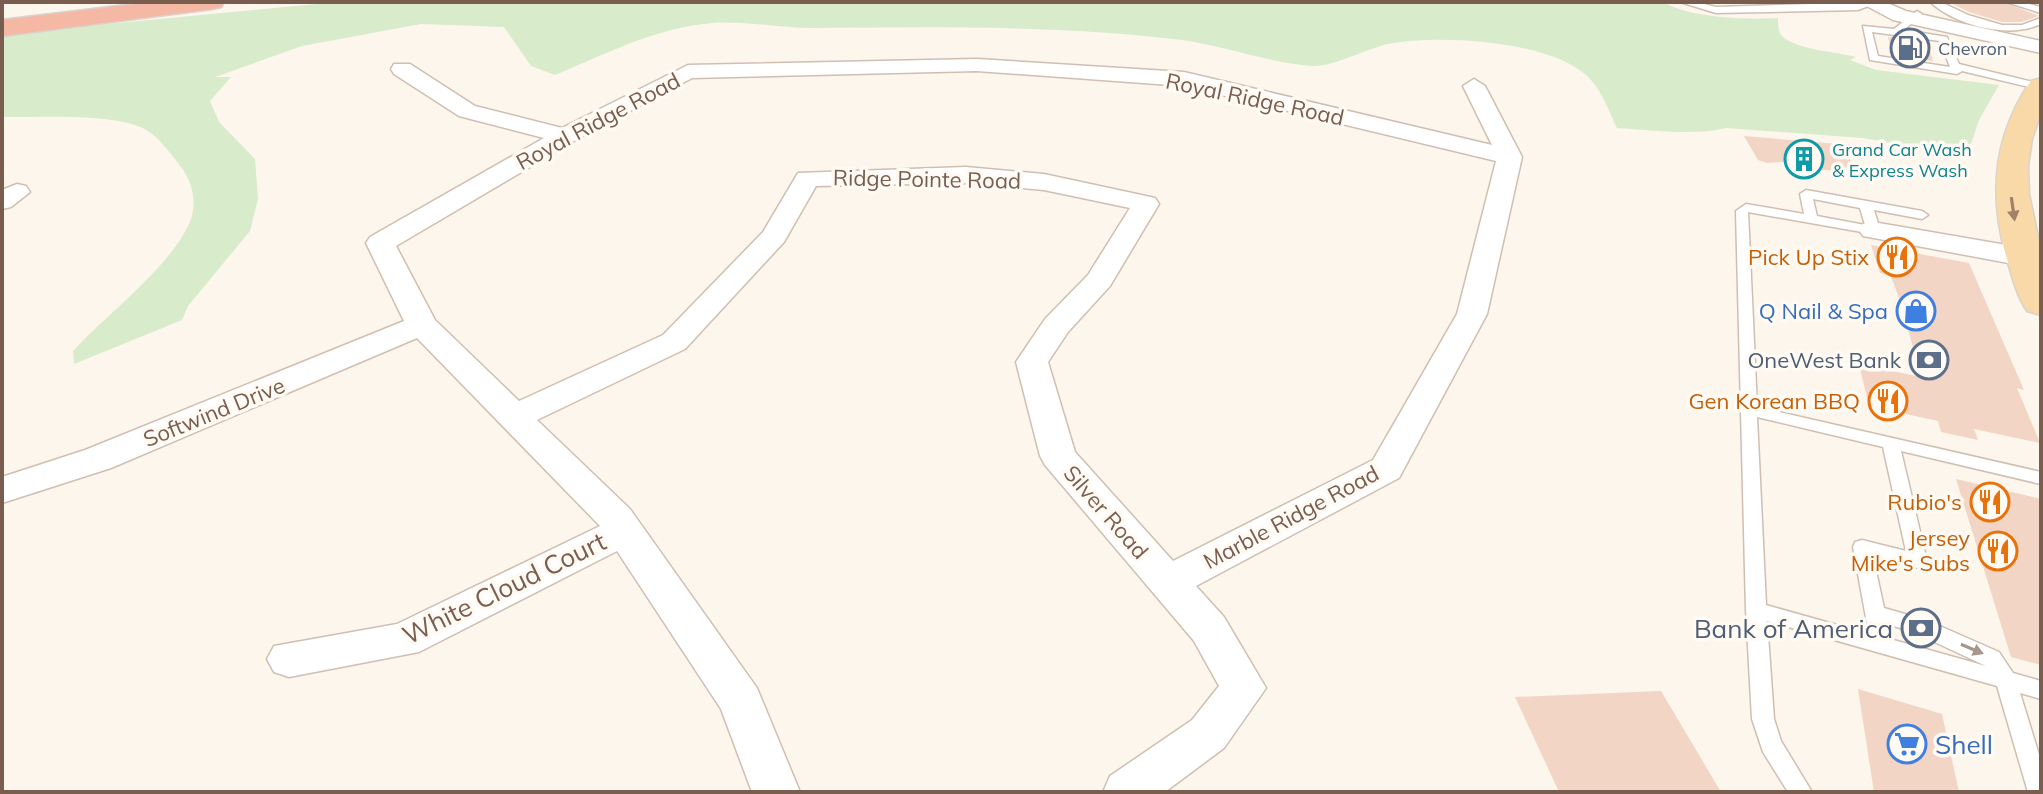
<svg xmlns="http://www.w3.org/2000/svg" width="2043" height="794" font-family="Mulish,sans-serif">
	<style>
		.green { fill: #d8ebca }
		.building { fill: #f2d5c4 }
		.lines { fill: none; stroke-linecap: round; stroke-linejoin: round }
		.service-casing { stroke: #d0beb1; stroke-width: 3 }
		.minor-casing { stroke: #d0beb1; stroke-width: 3 }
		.primary-casing { stroke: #d9d2cd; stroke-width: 3 }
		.motorway-casing { stroke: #d9d2cd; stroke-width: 3 }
		.service { fill: #fff; fill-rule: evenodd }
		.minor { fill: #fff; fill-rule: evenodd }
		.primary { fill: #f9d9a7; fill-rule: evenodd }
		.motorway { fill: #f5b8a5; fill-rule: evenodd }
		.oneway { fill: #9f8269 }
		.oneway2 { fill: #a8968c }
		.labels { text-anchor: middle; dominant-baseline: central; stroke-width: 7; stroke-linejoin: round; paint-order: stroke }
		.far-service-label { font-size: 18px; fill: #4e5e75; stroke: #fffaf3; text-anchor: start }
		.far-culture-label { font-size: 18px; fill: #0d838f; stroke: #fffaf3; text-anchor: start }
		.street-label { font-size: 22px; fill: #795d4e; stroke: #fffaf3 }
		.food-label { font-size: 22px; fill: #c56008; stroke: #fffaf3; text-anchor: end }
		.shop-label { font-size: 22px; fill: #366cbe; stroke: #fffaf3; text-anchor: end }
		.service-label { font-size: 22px; fill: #4e5e75; stroke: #fffaf3; text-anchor: end }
		.near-street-label { font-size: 26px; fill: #795d4e; stroke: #fffaf3 }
		.near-service-label { font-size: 26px; fill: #4e5e75; stroke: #fffaf3; text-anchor: end }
		.near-shop-label { font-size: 26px; fill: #366cbe; stroke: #fffaf3; text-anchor: start }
	</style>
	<rect width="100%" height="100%" fill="#fdf6ec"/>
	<path class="green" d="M338 2H1663C1691 18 1745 20 1778 18 1778 24 1778 32 1782 36 1796 50 1838 52 1856 57L1850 60 1876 70 1999 85 1979 120 1967 156 1863 138 1726 128C1692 136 1652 130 1617 128 1609 112 1603 93 1591 80 1556 40 1437 34 1388 44 1366 49 1333 67 1312 66 1270 63 1225 46 1182 40 1059 25 936 27 812 28 777 28 738 19 704 24 651 30 603 55 555 75L531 66 504 27 421 24 302 46 215 77H231L210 101 219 122 255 159 258 199 250 231 188 306 182 320 74 364 73 351C106 315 175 263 191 219 197 201 192 181 181 167 172 155 160 139 148 131 119 112 37 118 2 117V34Z"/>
	<g class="building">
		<path d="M1949 2H2003L2039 16 2021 22H2002L1969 12Z"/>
		<path d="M1888 37 1927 42 1933 61 1893 55Z"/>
		<path d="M1744 136 1838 144 1859 171 1823 170 1784 162 1767 163 1758 160Z"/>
		<path d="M1871 245 1969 263 2024 390 2017 388 2040 443 1974 429 1978 440 1941 432 1938 421 1869 406 1859 364 1921 377 1901 303 1890 274 1880 273Z"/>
		<path d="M1956 479 2041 499V665L2011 657Z"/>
		<path d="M1858 689 1942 714 1959 792H1874Z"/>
		<path d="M1661 691 1721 792H1559L1515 697Z"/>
	</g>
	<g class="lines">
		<defs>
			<g id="service">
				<path d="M1680 2H1696L1716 7 1879 2 1858 10 1716 13Z"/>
				<path d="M1930 2H1941L1968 15 2002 25H2022L2041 18V24C2008 39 1957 26 1930 2Z"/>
				<path d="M2006 2H2021L2041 7V13Z"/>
				<path d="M1917 11 1922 14 1904 30 1947 37 1959 64 2041 84V90L1962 71 1957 74 1870 60 1863 26 1894 29ZM1872 32 1940 41 1950 67 1878 56Z"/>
				<path d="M1806 190 1922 211 1928 215 1922 219 1874 210 1880 230 1873 234 1748 212 1757 407 2041 472V484L1901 451 1927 561 1925 566 1918 568 1873 557 1884 608 1926 620 1999 652 2013 673 2041 681V699L2020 693 2041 761V792H2028L1997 686 1767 621 1774 719 1781 741 1812 792H1788L1763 752 1752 719 1746 610 1736 211 1746 204 1804 214 1800 194ZM1813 199 1860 208 1865 225 1817 216ZM1757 417 1883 447 1906 551 1862 540 1855 542 1853 547 1869 634 1766 605ZM1887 624 1913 632 1986 666 1890 639Z"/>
			</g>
			<g id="minor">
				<path d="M1885 2 1906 11 2041 41V53L1893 20 1861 3Z"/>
				<path d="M977 59 1184 72 1492 145 1463 86 1474 79 1485 86 1522 157 1487 314 1399 478 1196 586 1224 617 1266 688 1224 748 1165 792H1103L1110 776 1192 720 1219 686 1194 641 1045 465 1040 456 1016 362 1045 319 1088 275 1130 208 1044 190 966 183 816 186 784 242 685 349 537 420 630 509 757 688 800 792H752L721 709 617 551 419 652 289 677 274 672 267 659 274 646 397 624 600 526 417 338 111 468 2 503V477L85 450 404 321 366 243 370 237 544 138 459 116 394 74 391 69 394 64H410L475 106 562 128 688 65ZM977 71 1184 86 1496 161 1457 314 1373 460 1173 561 1075 452 1048 362 1068 332 1110 286 1159 204 1155 198 1146 196 1044 174 966 167 798 173 763 232 663 335 519 401 435 320 396 246 574 141 692 78Z"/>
				<path d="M17 184 26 186 30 192 11 207 2 209V190Z"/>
				<path d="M1873 222 2041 251V269L1863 236 1859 230 1863 224Z"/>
			</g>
			<path id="primary" d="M2041 78V112L2032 139 2028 166 2029 194 2041 251V315L2027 311C2017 296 2012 277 2007 259 1988 195 1993 136 2031 81Z"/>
			<path id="motorway" d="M151 2H224L221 7 212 9 2 36V20Z"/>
		</defs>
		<use href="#service" class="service-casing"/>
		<use href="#minor" class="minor-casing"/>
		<use href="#primary" class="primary-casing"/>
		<use href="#motorway" class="motorway-casing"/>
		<use href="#service" class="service"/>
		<use href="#minor" class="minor"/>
		<use href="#primary" class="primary"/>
		<use href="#motorway" class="motorway"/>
	</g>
	<defs><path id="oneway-solid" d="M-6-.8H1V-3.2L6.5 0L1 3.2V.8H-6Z" transform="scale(2)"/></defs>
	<use class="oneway" href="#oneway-solid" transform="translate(2013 209) rotate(82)"/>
	<use class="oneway2" href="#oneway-solid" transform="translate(1972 649) rotate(23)"/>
	<defs>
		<symbol id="fuel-ring" viewBox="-11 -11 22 22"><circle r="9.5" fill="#fffaf3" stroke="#5c6f8a" stroke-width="1.5"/><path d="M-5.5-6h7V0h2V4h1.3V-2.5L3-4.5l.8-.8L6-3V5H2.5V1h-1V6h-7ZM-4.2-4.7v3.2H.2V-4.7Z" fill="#5c6f8a"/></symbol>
		<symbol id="building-ring" viewBox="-11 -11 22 22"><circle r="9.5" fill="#fffaf3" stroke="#0f9aa8" stroke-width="1.5"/><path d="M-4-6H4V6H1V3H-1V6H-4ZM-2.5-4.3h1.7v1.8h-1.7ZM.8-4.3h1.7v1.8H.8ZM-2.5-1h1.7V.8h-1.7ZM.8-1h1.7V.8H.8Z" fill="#0f9aa8"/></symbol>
		<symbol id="restaurant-ring" viewBox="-11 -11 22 22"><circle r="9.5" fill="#fffaf3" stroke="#e8710a" stroke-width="1.5"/><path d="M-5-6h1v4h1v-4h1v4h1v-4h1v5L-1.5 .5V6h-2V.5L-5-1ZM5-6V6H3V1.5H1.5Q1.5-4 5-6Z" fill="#e8710a"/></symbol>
		<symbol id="shop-ring" viewBox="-11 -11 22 22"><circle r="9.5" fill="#fffaf3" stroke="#3f7fe0" stroke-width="1.5"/><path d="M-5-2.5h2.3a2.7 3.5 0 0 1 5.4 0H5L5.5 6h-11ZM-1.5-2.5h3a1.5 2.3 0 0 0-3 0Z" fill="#3f7fe0"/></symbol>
		<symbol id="bank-ring" viewBox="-11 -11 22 22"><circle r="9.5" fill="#fffaf3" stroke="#5c6f8a" stroke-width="1.5"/><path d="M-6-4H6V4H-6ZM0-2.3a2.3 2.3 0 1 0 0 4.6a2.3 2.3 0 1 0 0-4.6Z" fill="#5c6f8a"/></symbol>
		<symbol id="supermarket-ring" viewBox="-11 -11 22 22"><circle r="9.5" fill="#fffaf3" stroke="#3f7fe0" stroke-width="1.5"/><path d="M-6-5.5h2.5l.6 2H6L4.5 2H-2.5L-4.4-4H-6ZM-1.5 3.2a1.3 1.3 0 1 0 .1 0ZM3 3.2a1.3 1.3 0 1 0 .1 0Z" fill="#3f7fe0"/></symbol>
	</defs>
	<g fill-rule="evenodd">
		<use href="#fuel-ring" x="1888" y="26" width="44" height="44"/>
		<use href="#building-ring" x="1782" y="137" width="44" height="44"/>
		<use href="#restaurant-ring" x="1875" y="235" width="44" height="44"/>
		<use href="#shop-ring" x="1894" y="289" width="44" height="44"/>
		<use href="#bank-ring" x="1907" y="338" width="44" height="44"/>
		<use href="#restaurant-ring" x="1866" y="379" width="44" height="44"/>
		<use href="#restaurant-ring" x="1968" y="480" width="44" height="44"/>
		<use href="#restaurant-ring" x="1976" y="529" width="44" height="44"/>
		<use href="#bank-ring" x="1899" y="606" width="44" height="44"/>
		<use href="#supermarket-ring" x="1885" y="722" width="44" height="44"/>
	</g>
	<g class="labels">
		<g class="far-service-label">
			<text x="1938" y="48">Chevron</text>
		</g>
		<g class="far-culture-label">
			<text x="1832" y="149">Grand Car Wash<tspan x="1832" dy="21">&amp; Express Wash</tspan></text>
		</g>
		<g class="street-label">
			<text transform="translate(1255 99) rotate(12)">Royal Ridge Road</text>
			<text transform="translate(598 121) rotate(-28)">Royal Ridge Road</text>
			<text transform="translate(927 179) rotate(1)">Ridge Pointe Road</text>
			<text transform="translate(214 412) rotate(-22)">Softwind Drive</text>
			<text transform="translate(1106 512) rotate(49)">Silver Road</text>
			<text transform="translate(1291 517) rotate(-28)">Marble Ridge Road</text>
		</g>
		<g class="food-label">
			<text x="1869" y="257">Pick Up Stix</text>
			<text x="1860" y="401">Gen Korean BBQ</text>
			<text x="1962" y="502">Rubio's</text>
			<text x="1970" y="538">Jersey<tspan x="1970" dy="25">Mike's Subs</tspan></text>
		</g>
		<g class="shop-label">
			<text x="1888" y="311">Q Nail &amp; Spa</text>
		</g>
		<g class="service-label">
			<text x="1901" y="360">OneWest Bank</text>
		</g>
		<g class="near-street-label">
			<text transform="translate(504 588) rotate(-26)">White Cloud Court</text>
		</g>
		<g class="near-service-label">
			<text x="1893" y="628">Bank of America</text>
		</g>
		<g class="near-shop-label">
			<text x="1935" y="744">Shell</text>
		</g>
	</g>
	<rect width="2043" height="794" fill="none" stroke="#795d4e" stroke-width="8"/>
</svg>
